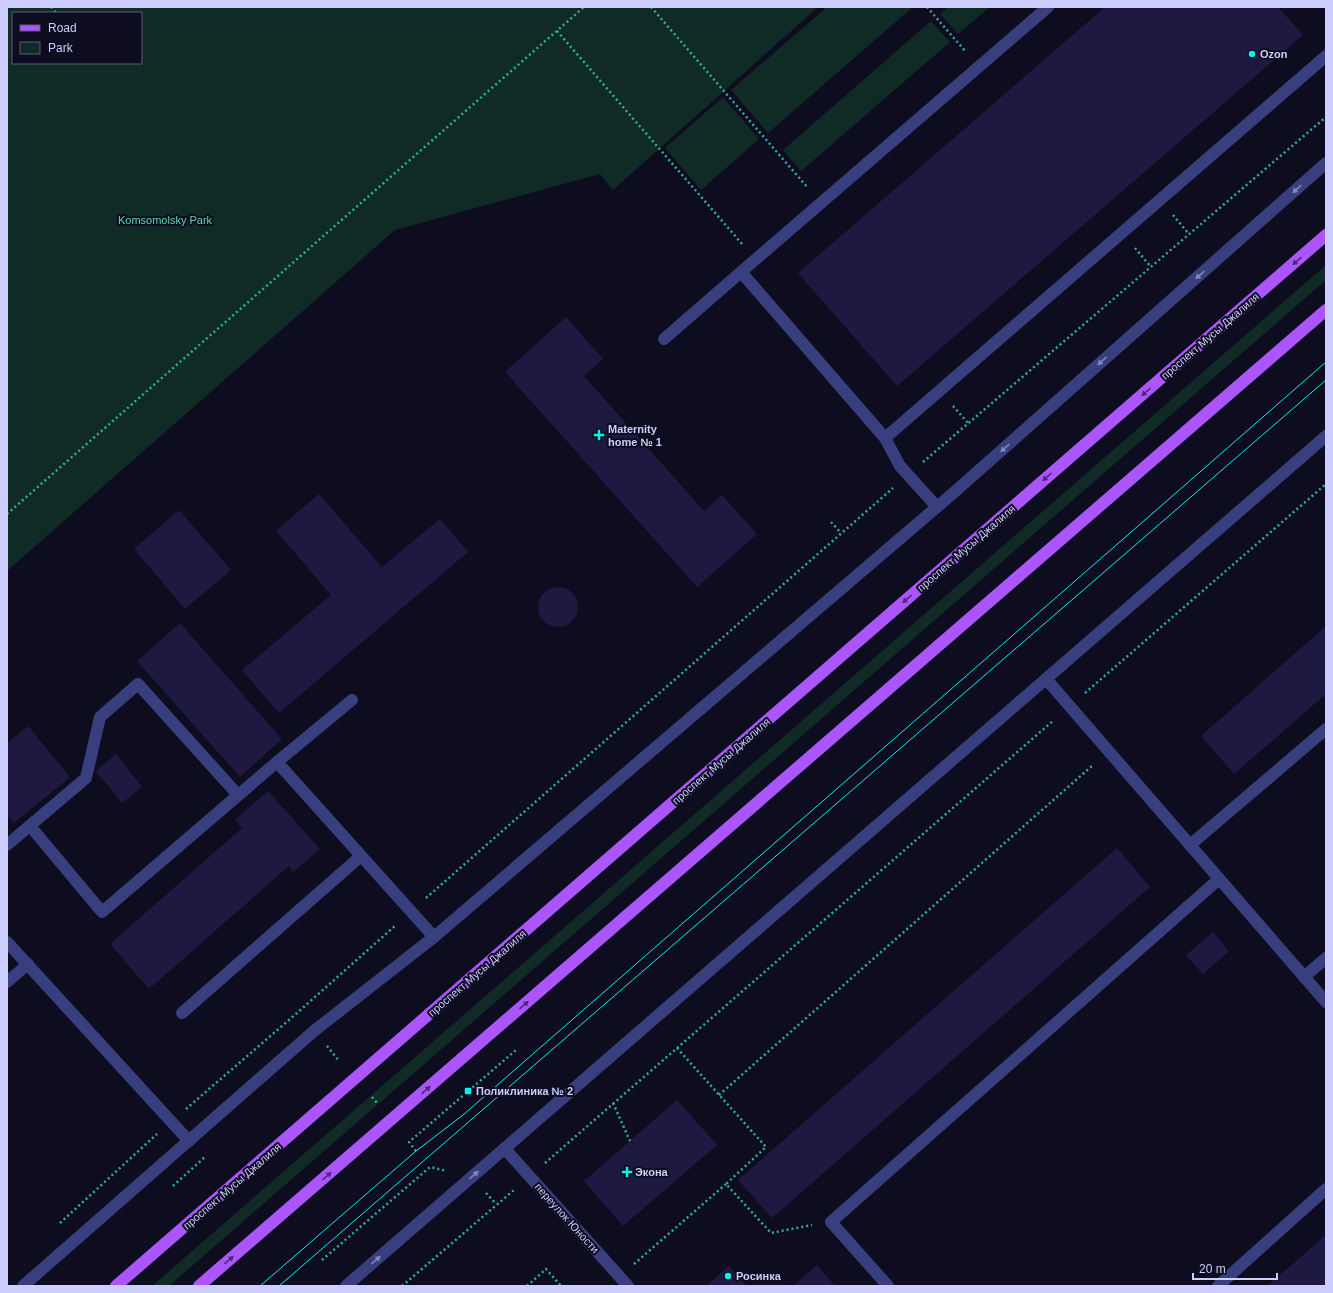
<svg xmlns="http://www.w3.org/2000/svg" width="1333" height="1293" font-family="Helvetica,sans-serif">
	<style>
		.green { fill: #102a26; fill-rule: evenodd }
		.building { fill: #1d1940 }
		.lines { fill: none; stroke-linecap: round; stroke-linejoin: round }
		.path { stroke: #30af98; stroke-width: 2.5; stroke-dasharray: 2 3; stroke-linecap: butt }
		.minor { stroke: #393e7e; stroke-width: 12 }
		.major { stroke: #aa56fc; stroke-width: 12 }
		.tram { stroke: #04f2ee; stroke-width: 1 }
		.oneway { fill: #8386be }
		.oneway2 { fill: #4c2a78 }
		.poi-dot { fill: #04f2ee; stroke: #0e0d20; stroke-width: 1.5 }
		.labels { text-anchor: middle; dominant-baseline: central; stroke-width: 4; stroke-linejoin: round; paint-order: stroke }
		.poi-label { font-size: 11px; font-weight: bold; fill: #cdcdfe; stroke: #0e0d20; text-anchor: start }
		.park-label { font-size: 11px; fill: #5adcad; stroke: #0e0d20 }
		.street-label { font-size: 11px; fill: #cdcdfe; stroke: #0e0d20 }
	</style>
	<rect width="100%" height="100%" fill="#0e0d20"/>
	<g class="green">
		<path d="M7 7H818L613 190 600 174 395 230 7 571ZM13 13H141V63H13Z"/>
		<path d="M827 7H913L768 133 731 90Z"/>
		<path d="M948 7H990L958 34 940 14Z"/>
		<path d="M931 21 950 42 801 171 783 150Z"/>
		<path d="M723 97 759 139 701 190 665 148Z"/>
		<path d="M1326 265V280L169 1286H152Z"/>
	</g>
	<g class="building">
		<path d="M1105 7H1278L1303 35 897 386 798 273Z"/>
		<path d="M566 317 603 359 584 376 704 511 722 495 757 534 697 587 505 372Z"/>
		<path d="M319 494 382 567 440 519 468 552 279 713 242 670 331 595 276 531Z"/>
		<path d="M179 510 231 570 185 609 134 549Z"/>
		<circle cx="558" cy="607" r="20"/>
		<path d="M180 623 282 739 240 777 137 661Z"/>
		<path d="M1326 626V694L1234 774 1201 736Z"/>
		<path d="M28 726 70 777 14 823 7 815V743Z"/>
		<path d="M116 754 142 787 122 803 96 771Z"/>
		<path d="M268 791 320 849 293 872 289 866 149 989 110 944 242 828 235 820Z"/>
		<path d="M1117 848 1150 887 772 1218 738 1180Z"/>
		<path d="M1213 932 1229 951 1203 974 1186 955Z"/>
		<path d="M677 1100 717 1145 623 1226 584 1181Z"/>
		<path d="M1326 1235V1286H1267Z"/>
		<path d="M817 1265 835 1286H793Z"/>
		<path d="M729 1266 747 1286H706Z"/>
	</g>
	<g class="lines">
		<g class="path">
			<path d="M51 7 56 13"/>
			<path d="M651 7 808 188"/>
			<path d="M927 7 966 52"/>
			<path d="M557 31 743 245"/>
			<path d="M1173 215 1189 234"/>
			<path d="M1135 248 1151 267"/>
			<path d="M953 406 968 423"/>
			<path d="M923 462 1326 117"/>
			<path d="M7 514 584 7"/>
			<path d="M831 522 841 533"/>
			<path d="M1085 693 1326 484"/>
			<path d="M426 898 893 488"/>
			<path d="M327 1046 339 1061"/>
			<path d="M677 1048 766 1147 726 1184 771 1233 812 1225"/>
			<path d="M719 1095 1093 765"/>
			<path d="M372 1097 378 1104"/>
			<path d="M613 1103 630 1141"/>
			<path d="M186 1109 297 1013 396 925"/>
			<path d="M416 1151 409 1142 516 1050"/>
			<path d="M545 1163 1054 720"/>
			<path d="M173 1186 206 1156"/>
			<path d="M486 1193 496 1204"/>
			<path d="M60 1223 157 1134"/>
			<path d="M322 1260 430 1167 447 1171"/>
			<path d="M634 1264 726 1184"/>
			<path d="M402 1286 514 1190"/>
			<path d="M527 1286 546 1269 561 1286"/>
		</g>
		<g class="minor">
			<path d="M664 339 741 272"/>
			<path d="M885 438 1326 56"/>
			<path d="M937 507 900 466 885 438 741 272 1048 7"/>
			<path d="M1047 680 1326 1002"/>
			<path d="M277 762 434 937"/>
			<path d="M30 826 102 912 277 762 352 700"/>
			<path d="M7 845 86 778 100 717 138 684 238 795"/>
			<path d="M1190 845 1326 729"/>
			<path d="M7 942 189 1141"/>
			<path d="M1304 977 1326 958"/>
			<path d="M7 982 28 964"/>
			<path d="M182 1013 361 856"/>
			<path d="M505 1149 628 1286"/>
			<path d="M23 1286 314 1031 434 937 951 495 1326 163"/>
			<path d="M346 1286 1326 436"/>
			<path d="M888 1286 831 1222 1219 879"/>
			<path d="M1218 1286 1326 1189"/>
		</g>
		<g class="major">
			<path d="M116 1286 1326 235"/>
			<path d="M199 1286 1326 310"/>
		</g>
		<g class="tram">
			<path d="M260 1286 416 1151 463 1115 1326 362"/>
			<path d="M279 1286 1326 380"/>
		</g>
	</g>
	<defs><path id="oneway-solid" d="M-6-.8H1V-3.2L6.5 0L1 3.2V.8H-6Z"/></defs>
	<g class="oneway">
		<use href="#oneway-solid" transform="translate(1297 189) rotate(138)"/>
		<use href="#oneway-solid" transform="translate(1200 275) rotate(138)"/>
		<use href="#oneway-solid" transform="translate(1102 361) rotate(138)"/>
		<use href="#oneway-solid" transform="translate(1005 448) rotate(138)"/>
		<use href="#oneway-solid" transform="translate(474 1175) rotate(-40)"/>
		<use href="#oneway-solid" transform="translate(376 1260) rotate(-41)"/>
	</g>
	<g class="oneway2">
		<use href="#oneway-solid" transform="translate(1297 261) rotate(139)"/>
		<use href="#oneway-solid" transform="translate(1146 392) rotate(139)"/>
		<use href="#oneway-solid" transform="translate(1047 477) rotate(139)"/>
		<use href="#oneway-solid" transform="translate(907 599) rotate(139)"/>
		<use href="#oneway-solid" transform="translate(524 1005) rotate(-41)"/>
		<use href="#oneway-solid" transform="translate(426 1090) rotate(-41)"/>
		<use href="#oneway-solid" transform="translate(327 1176) rotate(-41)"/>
		<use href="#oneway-solid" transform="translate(229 1260) rotate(-41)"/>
	</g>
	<g class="poi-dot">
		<circle cx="1252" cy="54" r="4"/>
		<path d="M597 429h4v4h4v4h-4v4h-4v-4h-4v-4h4z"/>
		<rect x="464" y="1087" width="8" height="8" rx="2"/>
		<path d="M625 1166h4v4h4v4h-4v4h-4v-4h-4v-4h4z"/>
		<circle cx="728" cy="1276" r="4"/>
	</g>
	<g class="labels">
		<g class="poi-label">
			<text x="1260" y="54">Ozon</text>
			<text x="608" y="429">Maternity<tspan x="608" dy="13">home № 1</tspan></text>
			<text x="476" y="1091">Поликлиника № 2</text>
			<text x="635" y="1172">Экона</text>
			<text x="736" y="1276">Росинка</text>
		</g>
		<g class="park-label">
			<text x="165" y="220">Komsomolsky Park</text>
		</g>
		<g class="street-label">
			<text transform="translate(1210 336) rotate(-41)">проспект Мусы Джалиля</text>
			<text transform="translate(966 548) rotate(-41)">проспект Мусы Джалиля</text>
			<text transform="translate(721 761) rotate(-41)">проспект Мусы Джалиля</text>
			<text transform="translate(477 973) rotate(-41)">проспект Мусы Джалиля</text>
			<text transform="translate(232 1186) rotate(-41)">проспект Мусы Джалиля</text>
			<text transform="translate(567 1218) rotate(48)">переулок Юности</text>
		</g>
	</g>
	<rect width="1333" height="1293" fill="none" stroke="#cdcdfe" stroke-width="16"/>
	<rect x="12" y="12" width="130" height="52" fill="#0e0d20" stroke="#5a5a79"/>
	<rect x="20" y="25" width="20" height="6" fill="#aa56fc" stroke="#5a5a79"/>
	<text x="48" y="32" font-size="12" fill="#cdcdfe">Road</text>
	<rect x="20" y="42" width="20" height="12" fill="#102a26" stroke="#5a5a79"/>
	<text x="48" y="52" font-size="12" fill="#cdcdfe">Park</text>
	<path d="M1193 1273v6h84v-6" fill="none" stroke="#cdcdfe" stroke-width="2"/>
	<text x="1199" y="1273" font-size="12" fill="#cdcdfe" stroke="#0e0d20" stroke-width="3" paint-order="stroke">20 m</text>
</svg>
